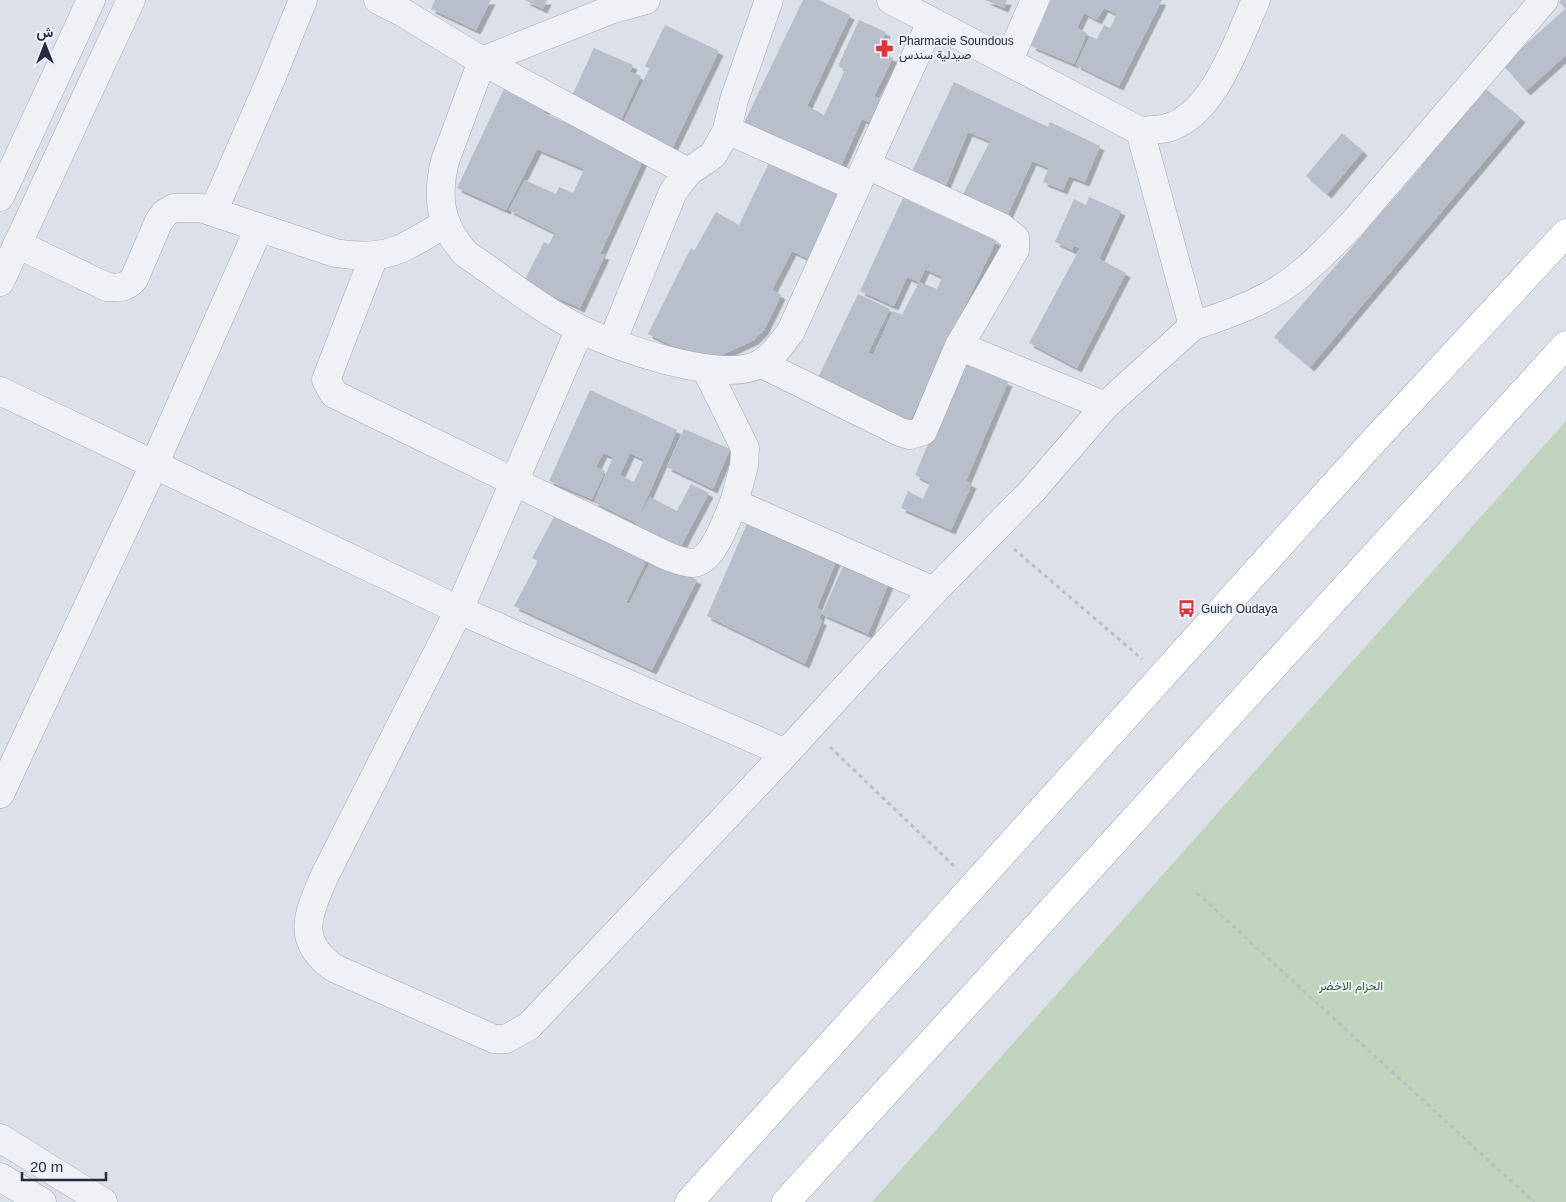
<svg xmlns="http://www.w3.org/2000/svg" width="1566" height="1202" font-family="Helvetica,Vazirmatn,sans-serif">
	<style>
		.green { fill: #c0d3bd }
		.building { fill: #b9becb; fill-rule: evenodd; filter: url(#shadow) }
		.lines { fill: none; stroke-linecap: round; stroke-linejoin: round }
		.minor-casing { stroke: #a5aab5; stroke-width: 29 }
		.tertiary-casing { stroke: #a5aab5; stroke-width: 29 }
		.primary-casing { stroke: #9ba2b4; stroke-width: 29 }
		.path { stroke: #babec6; stroke-width: 3; stroke-dasharray: 4 4; stroke-linecap: butt }
		.minor { stroke: #eff1f6; stroke-width: 28 }
		.tertiary { stroke: #eff1f6; stroke-width: 28 }
		.primary { stroke: #fff; stroke-width: 28 }
		.labels { text-anchor: middle; dominant-baseline: central; stroke-width: 4; stroke-linejoin: round; paint-order: stroke }
		.poi-label { font-size: 12px; fill: #252b3f; stroke: #eceff5; text-anchor: start }
		.park-label { font-size: 12px; fill: #345c31; stroke: #eceff5 }
	</style>
	<defs>
		<filter id="shadow"><feDropShadow dx="4.5" dy="4.5" stdDeviation="0" flood-color="#0004"/></filter>
	</defs>
	<rect width="100%" height="100%" fill="#dce0e8"/>
	<path class="green" d="M1566 421V1202H872Z"/>
	<g class="building">
		<path d="M435 0H491L476 30 431 9Z"/>
		<path d="M524 0H547L543 9Z"/>
		<path d="M803 0H819L850 15 807 106 824 115 845 70 838 66 859 20 886 32 878 51 893 58 874 96 882 100 871 123 862 119 840 168 744 123Z"/>
		<path d="M985 0H1007L1004 8Z"/>
		<path d="M1051 0H1162L1119 86 1076 65 1090 36 1097 39 1104 25 1110 28 1117 14 1104 8 1097 20 1084 13 1077 28 1087 33 1074 64 1031 46Z"/>
		<path d="M1561 0H1566V55L1526 91 1503 65 1565 9 1559 2Z"/>
		<path d="M665 25 719 51 672 149 622 125 649 69 645 66Z"/>
		<path d="M594 48 633 65 630 72 641 76 620 122 570 100Z"/>
		<path d="M954 82 1048 127 1050 122 1100 146 1085 182 1069 176 1063 190 1043 182 1049 168 1032 161 1005 221 960 200 990 141 968 132 945 187 911 173Z"/>
		<path d="M504 89 546 108 544 113 644 158 600 254 605 255 580 308 523 283 544 242 549 244 555 233 509 210 525 180 556 194 559 187 573 193 584 169 537 149 506 210 457 188Z"/>
		<path d="M1486 89 1521 118 1310 367 1274 337 1422 166 1416 161 1432 141 1438 146Z"/>
		<path d="M1342 133 1363 151 1327 194 1306 176Z"/>
		<path d="M769 163 837 194 808 259 792 251 772 290 781 295 764 330 754 340 720 356 688 353 648 334 691 248 694 251 716 212 739 225Z"/>
		<path d="M1089 197 1121 211 1099 259 1126 273 1077 368 1029 343 1080 248 1074 246 1072 250 1055 242 1074 199 1086 205Z"/>
		<path d="M903 198 996 241 908 425 815 384 858 294 890 309 868 353 873 355 893 311 902 315 919 282 937 289 942 277 925 269 919 282 907 277 894 306 860 291Z"/>
		<path d="M962 363 1008 382 966 481 972 484 951 530 901 508 908 491 923 499 930 483 915 475Z"/>
		<path d="M590 390 677 430 636 523 594 502 613 457 603 453 596 467 605 471 592 499 549 481ZM630 453 644 460 634 482 620 475Z"/>
		<path d="M684 429 730 449 713 489 667 467Z"/>
		<path d="M691 484 709 493 680 548 635 525 650 497 677 511Z"/>
		<path d="M556 513 648 557 626 603 629 604 652 558 697 580 652 670 514 606 538 561 532 558Z"/>
		<path d="M749 519 837 559 817 608 822 611 819 619 822 621 805 664 707 616Z"/>
		<path d="M844 564 889 583 868 634 822 614Z"/>
	</g>
	<g class="lines">
		<defs>
			<g id="minor">
				<path d="M378 0 402 12 482 61 610 10 646 0"/>
				<path d="M891 0 1140 131C1149 130 1159 130 1167 128 1215 114 1237 41 1256 0"/>
				<path d="M1009 60 1035 0"/>
				<path d="M727 130 856 187"/>
				<path d="M1140 131 1193 326C1227 315 1264 302 1293 280 1315 263 1334 243 1354 222L1544 0"/>
				<path d="M867 165 1001 227 1015 238V250L959 346"/>
				<path d="M688 172 482 61 445 161C436 198 440 226 466 254 503 279 540 309 580 329 616 347 729 387 763 362 775 354 783 342 791 331L931 22"/>
				<path d="M213 212 271 79 303 0"/>
				<path d="M17 244 107 287C119 288 126 288 134 279L159 221 165 213 174 208H201L335 253C390 261 400 250 446 223"/>
				<path d="M374 256 326 380 334 394 667 556C675 559 684 563 693 563 714 561 726 520 734 503L934 591"/>
				<path d="M580 329 459 610 324 877C308 915 295 940 334 968L494 1039H506L529 1026 786 753 934 591 1032 491 1105 406 1193 326"/>
				<path d="M612 342 673 192 688 172 713 155 727 130 734 100 769 0"/>
				<path d="M762 364 900 432 910 435 923 431 959 346 1105 406"/>
				<path d="M706 369 745 448 744 466 734 503"/>
				<path d="M0 391 459 610 786 753"/>
				<path d="M0 794 154 465 259 228"/>
			</g>
			<g id="tertiary">
				<path d="M0 197 91 0"/>
				<path d="M0 282 131 0"/>
				<path d="M0 1138 103 1202"/>
				<path d="M0 1177 42 1202"/>
			</g>
			<g id="primary">
				<path d="M689 1202 1370 445 1566 233"/>
				<path d="M786 1202 1566 345"/>
			</g>
		</defs>
		<use href="#minor" class="minor-casing"/>
		<use href="#tertiary" class="tertiary-casing"/>
		<use href="#primary" class="primary-casing"/>
		<g class="path">
			<path d="M1014 549 1142 659"/>
			<path d="M830 747 954 866"/>
			<path d="M1197 893 1534 1202"/>
		</g>
		<use href="#minor" class="minor"/>
		<use href="#tertiary" class="tertiary"/>
		<use href="#primary" class="primary"/>
	</g>
	<defs>
		<symbol id="pharmacy-bare" viewBox="-9 -9 18 18"><path d="M-2-6h4v4h4v4h-4v4h-4v-4h-4v-4h4Z" fill="#d9363b" stroke="#eceff5" stroke-width="2.5" paint-order="stroke"/></symbol>
		<symbol id="bus-bare" viewBox="-9 -9 18 18"><path d="M-5-6H5V4H4V6H2V4H-2V6H-4V4H-5ZM-3.5-4V0h7V-4ZM-3.5 1.2v1.5H-2V1.2ZM2 1.2v1.5H3.5V1.2Z" fill="#d9363b" stroke="#eceff5" stroke-width="2.5" paint-order="stroke"/></symbol>
	</defs>
	<g fill-rule="evenodd">
		<use href="#pharmacy-bare" x="872" y="36" width="25" height="25"/>
		<use href="#bus-bare" x="1174" y="596" width="25" height="25"/>
	</g>
	<g class="labels">
		<g class="poi-label">
			<text x="899" y="41">Pharmacie Soundous<tspan x="899" dy="14">صيدلية سندس</tspan></text>
			<text x="1201" y="609">Guich Oudaya</text>
		</g>
		<g class="park-label">
			<text x="1351" y="986">الحزام الاخضر</text>
		</g>
	</g>
	<g transform="translate(45 45)" stroke="#eceff5" stroke-width="4" paint-order="stroke">
	<path d="M0-4L9 19L0 12L-9 19Z" fill="#252b3f"/>
	<text y="-8" font-size="14" font-weight="bold" text-anchor="middle" fill="#252b3f">ش</text>
	</g>
	<path d="M22 1172v8h84v-8" fill="none" stroke="#252b3f" stroke-width="2.5"/>
	<text x="30" y="1172" font-size="15" fill="#252b3f" stroke="#eceff5" stroke-width="4" paint-order="stroke">20 m</text>
</svg>
